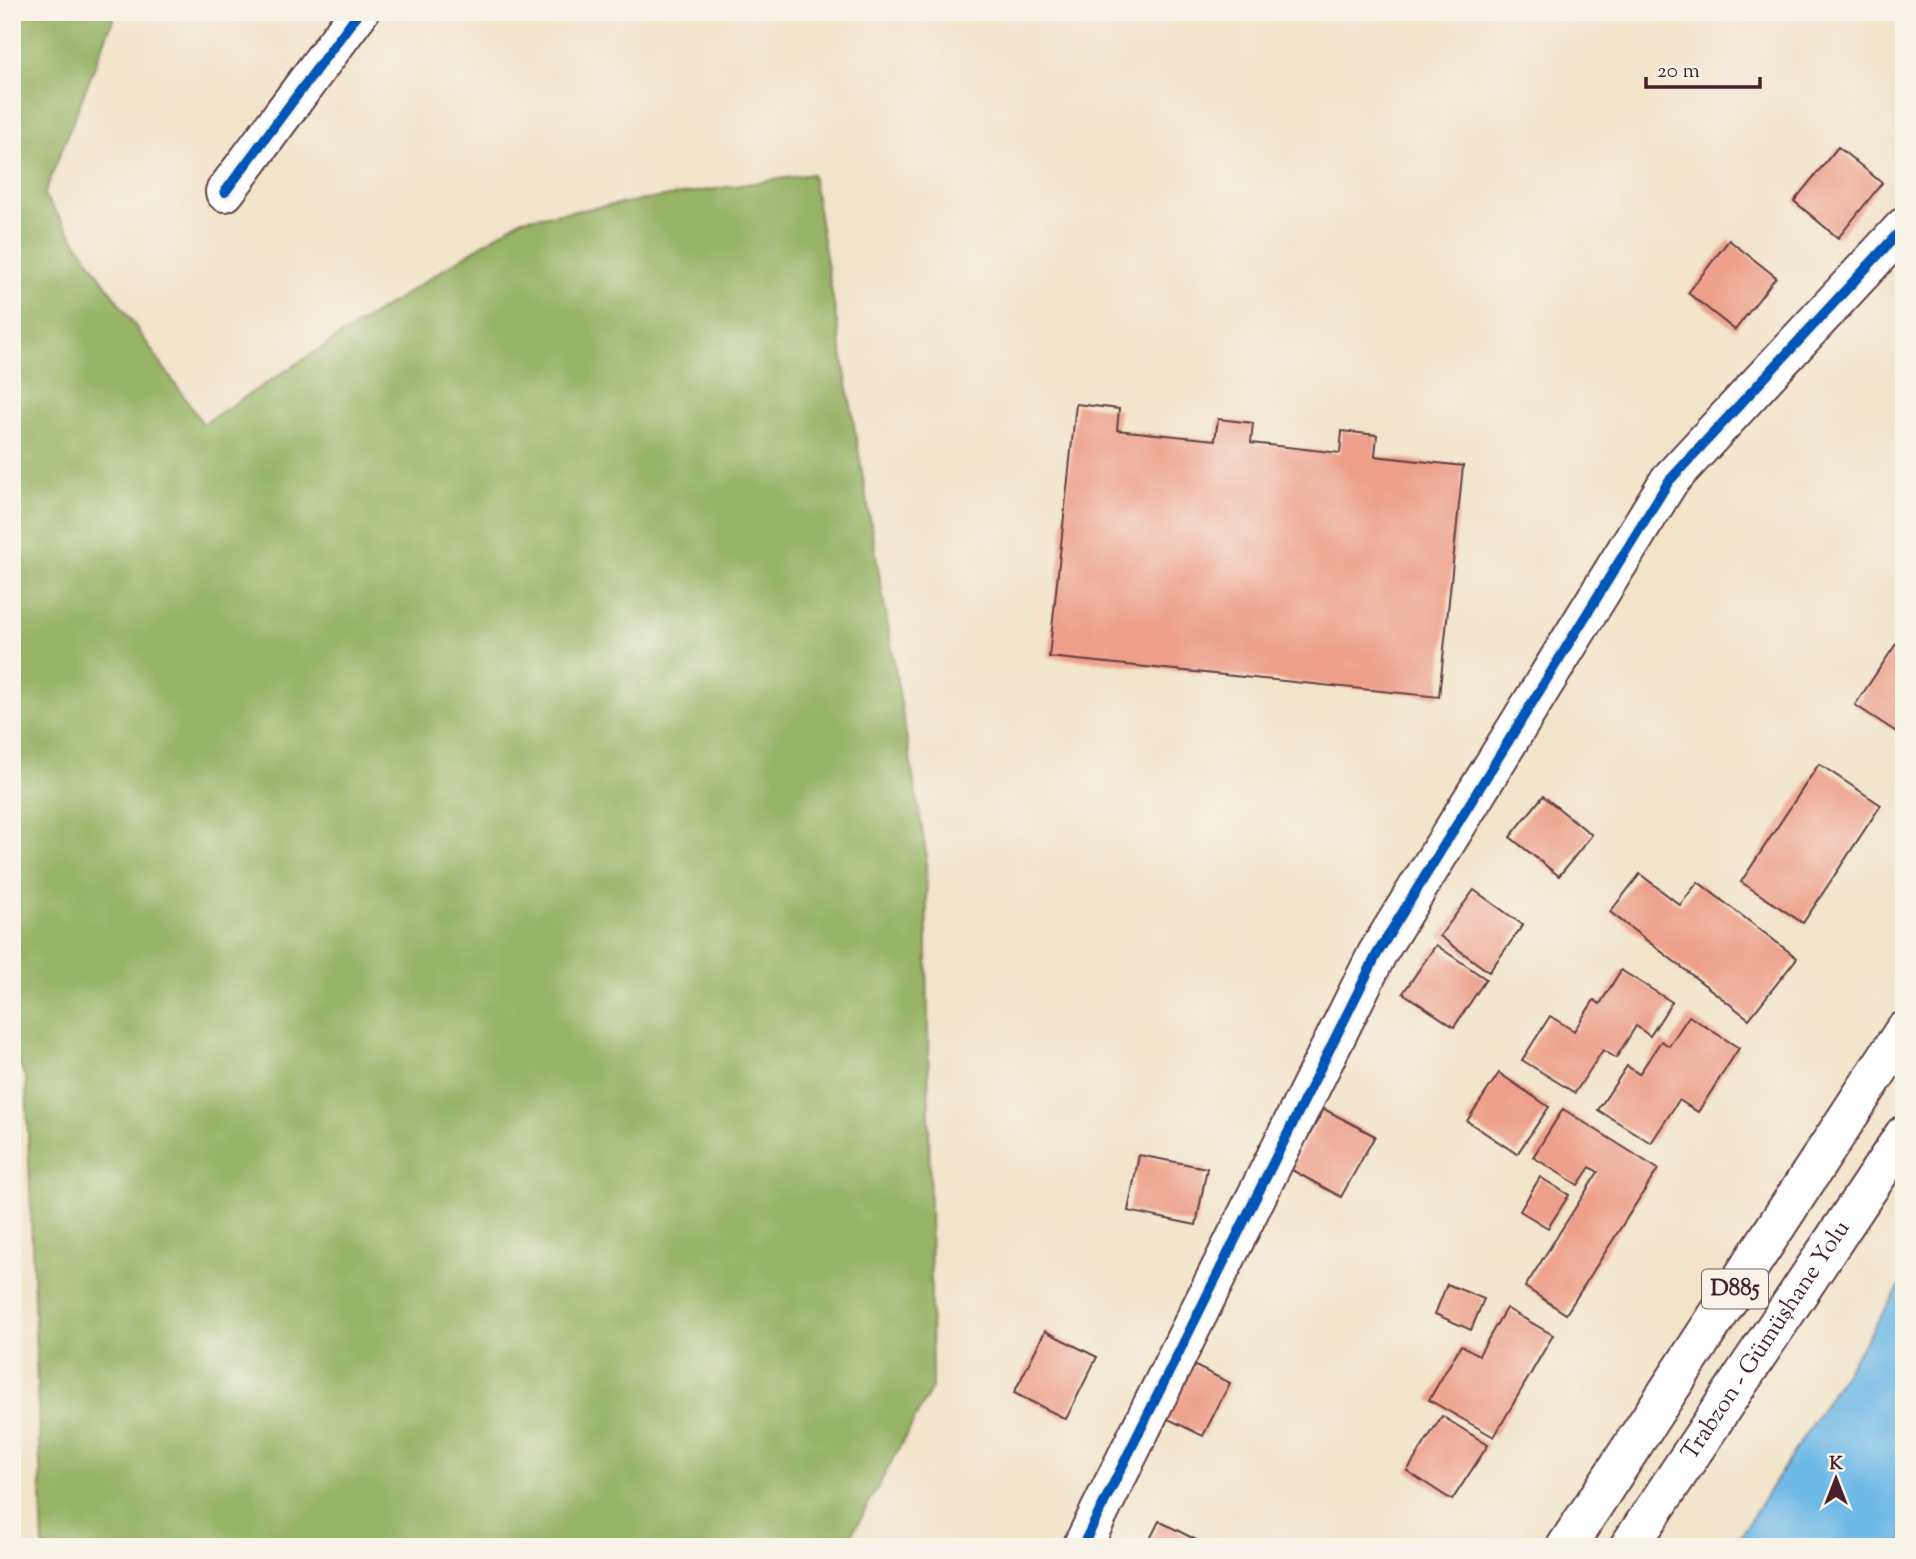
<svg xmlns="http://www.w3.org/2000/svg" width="1916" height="1559" font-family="'Sorts Mill Goudy',serif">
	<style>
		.forest { fill: #97b366; stroke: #706948; stroke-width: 2 }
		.water { fill: #6eb9e7; stroke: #5c6c89; stroke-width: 2 }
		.building { fill: #ed9f89 }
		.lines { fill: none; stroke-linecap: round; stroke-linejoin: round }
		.minor-casing { stroke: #633d43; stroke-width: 42 }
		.highway-casing { stroke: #633d43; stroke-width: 42 }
		.minor { stroke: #fff; stroke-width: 38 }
		.highway { stroke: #fff; stroke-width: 38 }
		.cycleway-casing { stroke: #f7f3e8; stroke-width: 15 }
		.cycleway { stroke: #0057b8; stroke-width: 10 }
		.labels { text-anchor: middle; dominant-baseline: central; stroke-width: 5; stroke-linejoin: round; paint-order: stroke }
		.shield { fill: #f7f3e8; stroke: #7e5f64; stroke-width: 2 }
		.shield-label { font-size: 23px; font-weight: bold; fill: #4a1f2b }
		.street-label { font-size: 24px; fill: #4a1f2b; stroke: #f7f3e8 }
	</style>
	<rect width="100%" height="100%" fill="#f7f3e8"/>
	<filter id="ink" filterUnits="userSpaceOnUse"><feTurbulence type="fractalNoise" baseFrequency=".0143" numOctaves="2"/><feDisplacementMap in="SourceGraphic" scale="14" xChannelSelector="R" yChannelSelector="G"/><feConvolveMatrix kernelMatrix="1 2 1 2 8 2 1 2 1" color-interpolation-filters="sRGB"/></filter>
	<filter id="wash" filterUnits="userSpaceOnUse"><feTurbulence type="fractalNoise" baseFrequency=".00686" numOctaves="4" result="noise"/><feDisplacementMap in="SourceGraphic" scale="28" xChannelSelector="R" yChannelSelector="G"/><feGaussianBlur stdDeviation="1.57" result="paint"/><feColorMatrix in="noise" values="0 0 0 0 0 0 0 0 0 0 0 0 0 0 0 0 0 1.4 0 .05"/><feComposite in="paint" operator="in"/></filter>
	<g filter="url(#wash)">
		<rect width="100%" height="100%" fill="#f1e4c9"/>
		<path class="forest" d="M12 12H116L44 195 203 424 522 219 812 174 926 853 932 1388 845 1547H43L26 1079 12 1048Z"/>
		<path class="water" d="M1904 1280V1547H1733Z"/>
		<g id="blocks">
			<g class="building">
				<path d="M1838 147 1882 183 1838 238 1794 201Z"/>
				<path d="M1729 240 1776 277 1735 330 1688 293Z"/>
				<path d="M1076 404 1119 409 1117 430 1215 440 1218 419 1253 423 1251 443 1340 453 1342 431 1377 435 1375 456 1463 466 1439 697 1049 657Z"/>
				<path d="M1904 632V737L1855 705Z"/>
				<path d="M1819 764 1881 805 1803 923 1741 882Z"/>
				<path d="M1543 796 1592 835 1559 876 1510 837Z"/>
				<path d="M1640 874 1680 905 1698 882 1797 958 1749 1019 1610 912Z"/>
				<path d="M1474 890 1523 925 1489 972 1440 936Z"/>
				<path d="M1436 945 1486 979 1454 1027 1403 993Z"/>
				<path d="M1621 970 1672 1002 1650 1036 1636 1026 1616 1058 1603 1050 1575 1093 1522 1060 1550 1016 1574 1031 1594 1000 1600 1004Z"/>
				<path d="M1689 1016 1739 1048 1698 1112 1679 1100 1651 1143 1598 1110 1627 1066 1639 1074 1661 1041 1669 1046Z"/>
				<path d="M1499 1073 1549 1107 1517 1154 1467 1121Z"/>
				<path d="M1324 1109 1375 1136 1341 1197 1290 1169Z"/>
				<path d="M1563 1109 1658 1169 1566 1314 1525 1287 1598 1172 1590 1167 1578 1185 1533 1157Z"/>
				<path d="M1139 1155 1207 1168 1196 1225 1128 1211Z"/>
				<path d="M1540 1177 1569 1195 1548 1228 1520 1211Z"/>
				<path d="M1447 1284 1484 1299 1471 1330 1435 1314Z"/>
				<path d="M1506 1308 1553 1335 1494 1437 1429 1400 1461 1345 1479 1355Z"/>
				<path d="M1045 1331 1097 1357 1066 1419 1014 1393Z"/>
				<path d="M1185 1361 1230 1383 1203 1436 1158 1414Z"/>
				<path d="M1442 1416 1488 1445 1452 1500 1407 1471Z"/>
				<path d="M1159 1521 1210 1547H1146Z"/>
			</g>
		</g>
	</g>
	<g filter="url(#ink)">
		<use href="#blocks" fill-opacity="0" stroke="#633d43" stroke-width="2"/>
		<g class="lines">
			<defs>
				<g id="minor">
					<path d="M225 192 359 12"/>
					<path d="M1082 1547 1377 954 1669 481 1904 227"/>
				</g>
				<g id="highway">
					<path d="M1566 1547 1904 1031"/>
					<path id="s1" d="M1629 1547 1904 1135"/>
				</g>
			</defs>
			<use href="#minor" class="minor-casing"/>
			<use href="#highway" class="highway-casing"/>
			<use href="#minor" class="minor"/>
			<use href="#highway" class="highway"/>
			<defs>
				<g id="cycleway">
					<path d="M225 192 359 12"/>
					<path d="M1082 1547 1377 954 1669 481 1904 227"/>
				</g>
			</defs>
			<use href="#cycleway" class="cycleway-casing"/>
			<use href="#cycleway" class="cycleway"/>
		</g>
	</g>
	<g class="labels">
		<rect class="shield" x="1702" y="1269.5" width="66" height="39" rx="5"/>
		<g class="shield-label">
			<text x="1735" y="1289">D885</text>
		</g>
		<g class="street-label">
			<text stroke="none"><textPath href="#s1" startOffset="248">Trabzon - Gümüşhane Yolu</textPath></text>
		</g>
	</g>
	<rect width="1916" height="1559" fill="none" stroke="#f7f3e8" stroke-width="42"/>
	<g transform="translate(1836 1479)" stroke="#f7f3e8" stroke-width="5" paint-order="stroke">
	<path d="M0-5L12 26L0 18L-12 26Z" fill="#4a1f2b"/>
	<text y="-10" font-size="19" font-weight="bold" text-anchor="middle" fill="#4a1f2b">K</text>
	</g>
	<path d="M1646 77v10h114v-10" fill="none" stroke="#4a1f2b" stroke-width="3.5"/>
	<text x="1657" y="77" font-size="21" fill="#4a1f2b" stroke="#f7f3e8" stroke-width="5" paint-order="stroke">20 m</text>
</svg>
